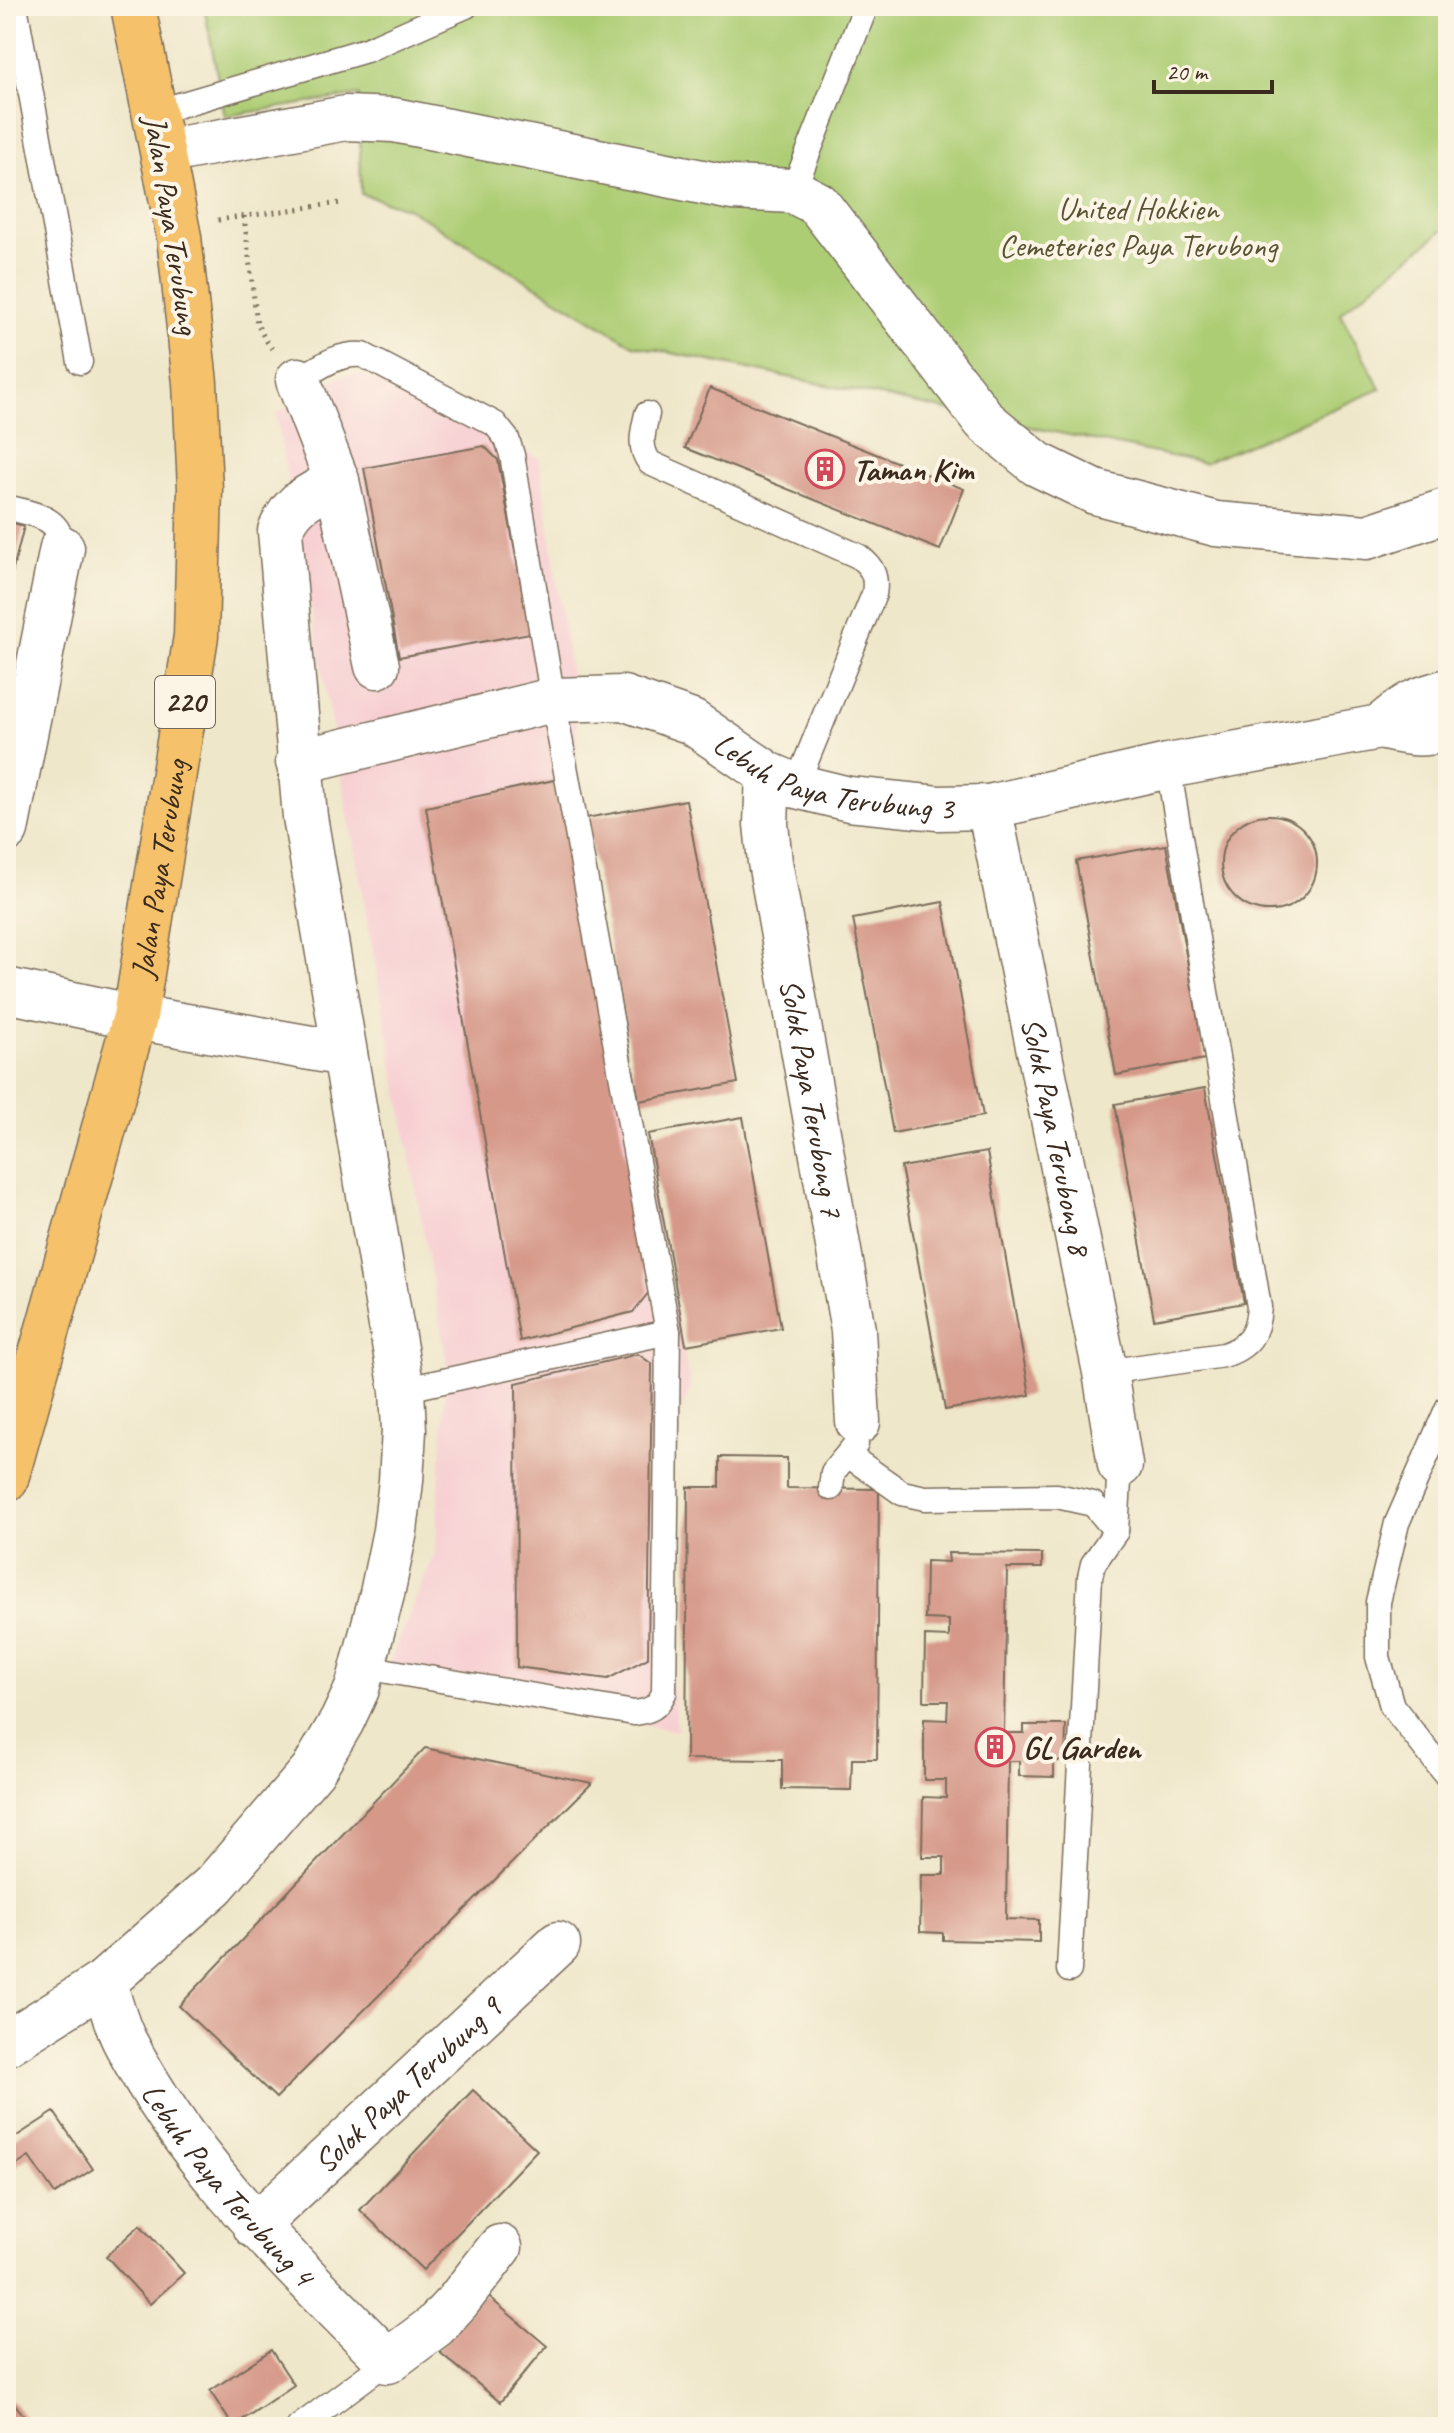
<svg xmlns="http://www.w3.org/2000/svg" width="1454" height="2433" font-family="Caveat,sans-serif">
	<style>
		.built { fill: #f7cfd3 }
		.green { fill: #adcd75; stroke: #747c4a; stroke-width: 2 }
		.building { fill: #d59889 }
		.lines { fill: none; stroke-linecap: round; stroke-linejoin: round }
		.service-casing { stroke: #7a6c5a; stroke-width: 27 }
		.minor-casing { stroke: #7a6c5a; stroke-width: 47 }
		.primary-casing { stroke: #7a6c5a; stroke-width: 47 }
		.path { stroke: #7a6c5a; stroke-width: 5; stroke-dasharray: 2 6; stroke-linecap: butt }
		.service { stroke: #fff; stroke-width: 24 }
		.minor { stroke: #fff; stroke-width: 44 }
		.primary { stroke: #f5c16b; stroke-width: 44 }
		.labels { text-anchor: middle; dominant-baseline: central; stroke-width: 8; stroke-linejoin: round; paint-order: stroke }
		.shield { fill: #fcf5e5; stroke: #75675a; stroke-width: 2 }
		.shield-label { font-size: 30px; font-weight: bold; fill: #3b2a1e }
		.park-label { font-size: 32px; fill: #585334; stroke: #fcf5e5 }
		.street-label { font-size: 32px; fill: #3b2a1e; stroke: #fcf5e5 }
		.poi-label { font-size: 32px; font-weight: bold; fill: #3b2a1e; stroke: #fcf5e5; text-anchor: start }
	</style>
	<rect width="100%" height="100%" fill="#fcf5e5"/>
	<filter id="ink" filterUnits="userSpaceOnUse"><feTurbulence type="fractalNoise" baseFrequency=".0125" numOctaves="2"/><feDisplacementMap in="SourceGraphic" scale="16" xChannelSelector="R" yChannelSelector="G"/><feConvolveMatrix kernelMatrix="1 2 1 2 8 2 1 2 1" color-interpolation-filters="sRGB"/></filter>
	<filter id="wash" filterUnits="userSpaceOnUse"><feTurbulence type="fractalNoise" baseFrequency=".006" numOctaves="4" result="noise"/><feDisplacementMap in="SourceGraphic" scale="32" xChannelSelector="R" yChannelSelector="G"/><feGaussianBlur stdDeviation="1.8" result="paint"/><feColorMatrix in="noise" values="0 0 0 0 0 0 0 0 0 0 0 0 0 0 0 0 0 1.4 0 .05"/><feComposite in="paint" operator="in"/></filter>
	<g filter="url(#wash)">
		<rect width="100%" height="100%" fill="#efe7ca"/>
		<path class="built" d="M362 374 539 458 577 718 576 817 691 1388 651 1481 677 1731 382 1680 435 1553 447 1362 276 414 340 376Z"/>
		<path class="green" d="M204 6H1448V226L1340 313 1381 389 1204 463 633 345 407 208 361 194 359 95 225 116Z"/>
		<g id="blocks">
			<g class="building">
				<path d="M710 388 964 489 940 550 685 448Z"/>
				<path d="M484 446 498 460 530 633 399 657 364 468Z"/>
				<path d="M6 521 24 526 7 593H6Z"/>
				<path d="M559 779 649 1292 633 1312 520 1341 426 807Z"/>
				<path d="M686 800 738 1083 639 1101 586 818Z"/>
				<circle cx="1269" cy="863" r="48"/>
				<path d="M1166 845 1205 1059 1116 1075 1076 861Z"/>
				<path d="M943 902 983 1116 893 1133 853 919Z"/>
				<path d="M1205 1088 1244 1303 1154 1319 1115 1104Z"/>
				<path d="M743 1117 781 1328 686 1345 648 1134Z"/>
				<path d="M987 1152 1030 1395 945 1410 901 1167Z"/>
				<path d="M638 1354 652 1364 648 1658 608 1679 517 1667 516 1383Z"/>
				<path d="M720 1457 787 1458V1488L879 1489 877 1759H852L851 1790 782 1789V1760L686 1759 688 1487H720Z"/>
				<path d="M948 1553 1042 1554V1568H1007L1004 1733H1024V1725H1066L1065 1761H1054V1777L1019 1776V1761H1008L1006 1919 1039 1920V1942L943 1940V1933L920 1932 921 1875H944V1857H922L923 1797 946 1798V1780H924V1719L947 1720 948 1701H924L925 1636 949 1637V1620L925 1619 926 1561 949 1562Z"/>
				<path d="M425 1748 592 1783 276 2098 179 2006Z"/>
				<path d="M473 2090 537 2150 423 2270 360 2210Z"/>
				<path d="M54 2112 93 2169 55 2194 29 2157 6 2172V2143Z"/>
				<path d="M140 2225 184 2273 150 2304 106 2256Z"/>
				<path d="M484 2293 547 2346 500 2402 437 2350Z"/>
				<path d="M271 2350 294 2385 233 2426 210 2391Z"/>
				<path d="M6 2393 33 2427H6Z"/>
			</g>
		</g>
	</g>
	<g filter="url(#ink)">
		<use href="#blocks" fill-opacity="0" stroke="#7a6c5a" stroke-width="2"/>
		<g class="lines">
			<defs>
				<g id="service">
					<path d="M15 6 80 362"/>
					<path d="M156 112 366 50 466 6"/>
					<path d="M793 191 866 6"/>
					<path d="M298 380C320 367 337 353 363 355L495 424 507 439 512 455 553 700 668 1332 664 1693C657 1708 650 1711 634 1713L364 1667"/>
					<path d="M647 414C643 432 638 447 650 463L858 556C873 567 877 577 874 594L796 786"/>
					<path d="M6 507C32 514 62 516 62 548"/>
					<path d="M1105 1372 1224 1355C1250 1346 1257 1334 1259 1307L1168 766"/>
					<path d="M402 1390 668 1332"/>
					<path d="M1448 1407 1397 1523 1378 1602V1657L1392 1706 1448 1777"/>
					<path d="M848 1455 902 1493 925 1498 1057 1496 1093 1504 1116 1531"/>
					<path d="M831 1488 833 1472 856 1444"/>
					<path d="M1069 1970 1090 1577 1093 1564 1116 1531 1120 1465"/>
					<path d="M299 2427 388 2361"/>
				</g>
				<g id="minor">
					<path d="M163 152 346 118 394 120 732 188 793 191 818 204 985 421 1037 464 1095 492 1216 524 1367 537 1448 510"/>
					<path d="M298 380 337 481 377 666"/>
					<path d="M1380 727C1407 704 1414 700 1448 691"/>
					<path id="s1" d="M298 762 553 700 623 698 692 722 768 774 796 786 849 799 938 808 989 807 1168 766 1380 727C1407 733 1421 737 1448 729"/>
					<path id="s2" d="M768 774 766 824 770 862 853 1330 858 1422"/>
					<path id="s3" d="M989 807 1105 1372 1120 1465"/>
					<path d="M6 830 62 548"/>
					<path d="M6 990 135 1017 345 1054"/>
					<path id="s4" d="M104 1982C110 2001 115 2022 124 2040 188 2166 291 2262 388 2361L435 2326 458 2301 500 2247"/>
					<path d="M6 2044 104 1982 214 1885 313 1770 342 1721 357 1689 382 1594 395 1531 401 1481 404 1430 402 1390 305 817 280 531C294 500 308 497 337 481"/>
					<path id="s5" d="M255 2226 558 1944"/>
				</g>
				<g id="primary">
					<path id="s6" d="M6 1479 135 1017 196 636 200 489 195 383 179 237 133 6"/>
				</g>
			</defs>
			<use href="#service" class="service-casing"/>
			<use href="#minor" class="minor-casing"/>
			<use href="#primary" class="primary-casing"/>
			<g class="path">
				<path d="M244 216 257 324 265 339 273 350"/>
				<path d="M218 220 340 203"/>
			</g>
			<use href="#service" class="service"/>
			<use href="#minor" class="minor"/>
			<use href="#primary" class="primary"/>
		</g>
	</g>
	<defs>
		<symbol id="building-ring" viewBox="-11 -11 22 22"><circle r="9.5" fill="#fcf5e5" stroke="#d1495b" stroke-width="1.5"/><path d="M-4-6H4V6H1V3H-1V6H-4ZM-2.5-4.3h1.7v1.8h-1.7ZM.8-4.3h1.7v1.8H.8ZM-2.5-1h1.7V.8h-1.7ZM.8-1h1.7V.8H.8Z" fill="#d1495b"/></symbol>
	</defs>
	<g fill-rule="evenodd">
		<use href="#building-ring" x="803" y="447" width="44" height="44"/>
		<use href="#building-ring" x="973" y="1725" width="44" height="44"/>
	</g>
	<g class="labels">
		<rect class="shield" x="155" y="676" width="60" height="52" rx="6"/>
		<g class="shield-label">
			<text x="185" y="702">220</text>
		</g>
		<g class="park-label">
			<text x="1138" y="208">United Hokkien<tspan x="1138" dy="37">Cemeteries Paya Terubong</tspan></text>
		</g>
		<g class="street-label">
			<text transform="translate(172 225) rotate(81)">Jalan Paya Terubung</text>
			<text stroke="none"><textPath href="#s1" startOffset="562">Lebuh Paya Terubung 3</textPath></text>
			<text stroke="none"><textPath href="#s6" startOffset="630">Jalan Paya Terubung</textPath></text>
			<text stroke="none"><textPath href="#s2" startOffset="328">Solok Paya Terubong 7</textPath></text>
			<text stroke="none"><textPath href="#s3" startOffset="336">Solok Paya Terubong 8</textPath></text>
			<text stroke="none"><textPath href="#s5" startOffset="208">Solok Paya Terubung 9</textPath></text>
			<text stroke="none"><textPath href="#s4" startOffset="240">Lebuh Paya Terubung 4</textPath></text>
		</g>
		<g class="poi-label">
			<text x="853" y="469">Taman Kim</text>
			<text x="1023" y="1747">GL Garden</text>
		</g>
	</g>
	<rect width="1454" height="2433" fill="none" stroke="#fcf5e5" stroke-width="32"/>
	<path d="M1154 80v12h118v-12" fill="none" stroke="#3b2a1e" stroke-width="4"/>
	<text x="1166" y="80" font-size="24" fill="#3b2a1e" stroke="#fcf5e5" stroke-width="6" paint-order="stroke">20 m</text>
</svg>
